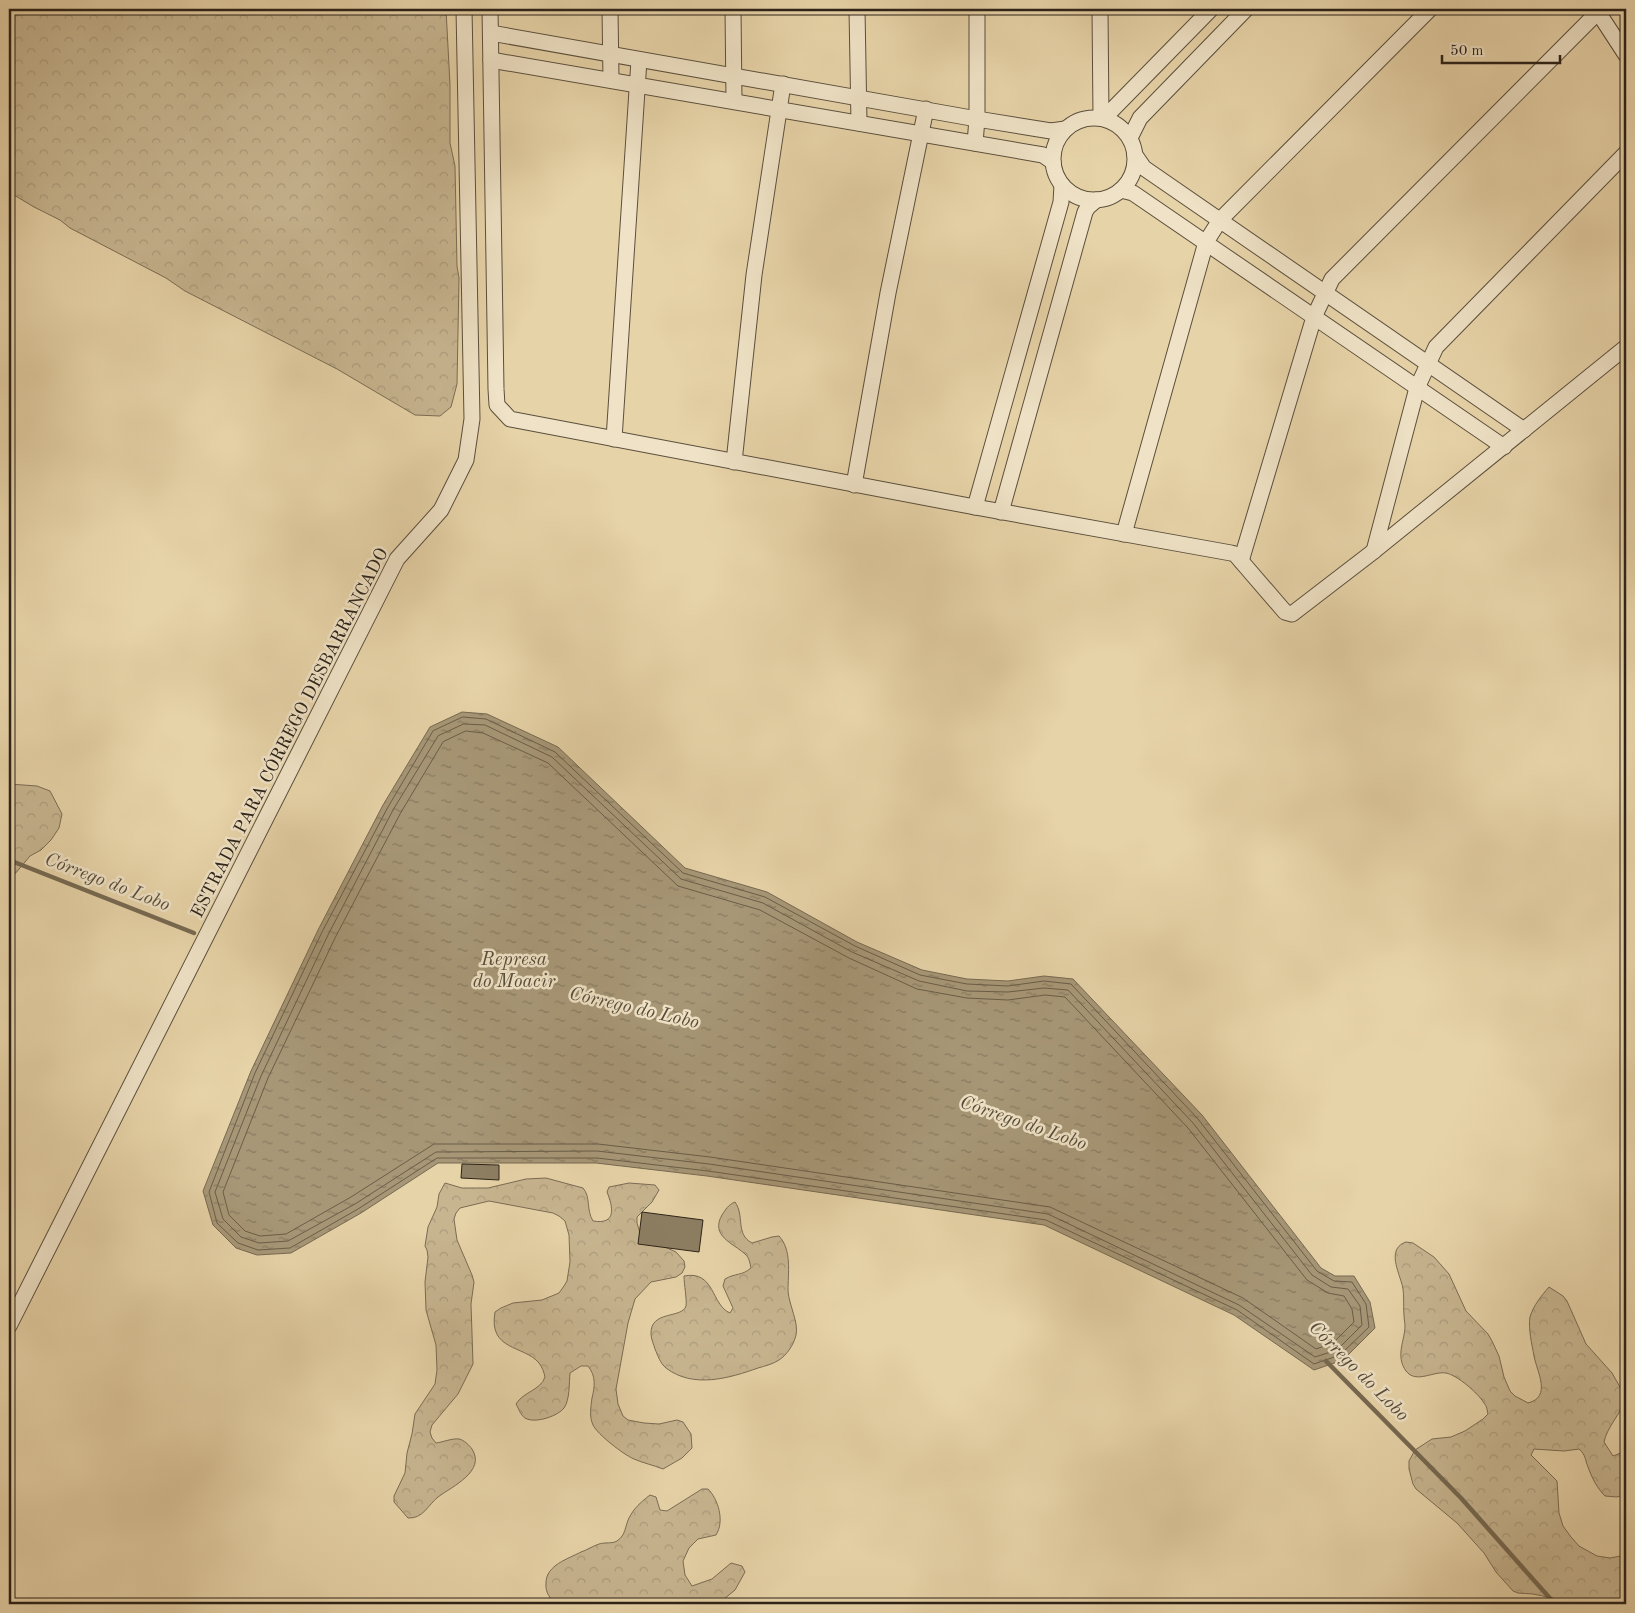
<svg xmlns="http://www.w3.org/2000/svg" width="1635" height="1613" font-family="'Old Standard TT',serif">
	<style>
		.forest { fill: url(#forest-crowns); stroke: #7a6c54 }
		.water { fill: url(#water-ripples); stroke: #766951 }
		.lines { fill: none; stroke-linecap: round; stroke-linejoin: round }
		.shore { stroke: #6a5d48; stroke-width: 1 }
		.stream { stroke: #766951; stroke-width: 4.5 }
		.building { fill: #8d7f63; stroke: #2c2319 }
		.minor-casing { stroke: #5b4f3d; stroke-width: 17 }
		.minor { stroke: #efe2c6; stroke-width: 15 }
		.labels { text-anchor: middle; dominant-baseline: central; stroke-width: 5; stroke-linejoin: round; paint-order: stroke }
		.street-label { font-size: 18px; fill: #2c2319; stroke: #efe2c6 }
		.water-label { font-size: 19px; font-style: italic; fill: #574c3a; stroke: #efe2c6 }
	</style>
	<defs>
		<pattern id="forest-crowns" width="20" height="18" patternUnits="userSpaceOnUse" patternTransform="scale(1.25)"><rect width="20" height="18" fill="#c7b590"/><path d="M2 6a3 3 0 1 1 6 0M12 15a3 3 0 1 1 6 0" fill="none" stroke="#ab9b7c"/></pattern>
		<pattern id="water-ripples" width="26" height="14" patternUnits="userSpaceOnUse" patternTransform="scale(1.25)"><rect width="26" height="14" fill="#a79777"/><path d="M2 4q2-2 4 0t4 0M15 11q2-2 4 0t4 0" fill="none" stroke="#887b61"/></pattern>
	</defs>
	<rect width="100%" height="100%" fill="#e7d3a8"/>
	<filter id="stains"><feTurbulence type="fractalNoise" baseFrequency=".004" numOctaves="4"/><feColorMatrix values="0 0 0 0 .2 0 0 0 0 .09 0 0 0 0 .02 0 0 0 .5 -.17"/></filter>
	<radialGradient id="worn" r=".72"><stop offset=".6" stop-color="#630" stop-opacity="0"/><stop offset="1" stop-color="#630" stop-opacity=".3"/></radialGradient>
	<g class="forest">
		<path d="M9 9H446L450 85V143L455 166 457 266 459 278 457 384 451 407 440 416 415 415 337 369 185 291 166 278 70 228 60 220 34 207 9 192Z"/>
		<path d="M9 784 37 786 50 791 62 814 59 828 51 840 41 850 30 856 9 881Z"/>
		<path d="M546 1178 583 1188C591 1197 586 1210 593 1221 617 1225 613 1207 607 1192L609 1187 629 1183 655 1185 659 1190 652 1202 637 1217V1223L641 1236 676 1252 684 1261 685 1267 682 1273 676 1277 651 1282 635 1299 628 1323 616 1389 618 1404 623 1416 628 1420 644 1423 659 1424 677 1420 683 1422 691 1434 692 1448 682 1458 663 1469C653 1465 643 1463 634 1459 624 1455 597 1434 593 1425 589 1417 591 1406 592 1398 595 1386 596 1376 588 1366H581L570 1373C569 1383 570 1400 564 1408 558 1416 537 1423 527 1419 521 1417 519 1409 516 1404 523 1392 541 1390 545 1377 544 1372 542 1367 539 1363 524 1345 488 1351 495 1312L501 1308 513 1303 542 1300 559 1293 564 1286 567 1281 570 1262 569 1235 565 1221 559 1216 553 1213 489 1201 460 1208 456 1213 454 1219 457 1240 472 1275 474 1282 471 1304 473 1364 458 1394 432 1425 430 1432 432 1438 436 1443C443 1442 453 1438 459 1439 464 1440 469 1445 472 1449 486 1471 453 1486 438 1497 428 1505 423 1519 408 1518L394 1502V1496L405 1473 407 1453 412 1434 415 1414 435 1384 437 1370 436 1345 426 1310 425 1282 428 1257 427 1250 425 1246 428 1227 437 1207 439 1194 445 1183 462 1188H488L526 1179Z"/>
		<path d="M735 1202C745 1216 735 1234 752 1243L772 1237 779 1236C792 1250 788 1273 788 1291 789 1305 799 1323 796 1335 794 1344 787 1355 779 1360 773 1364 765 1366 758 1368 730 1378 693 1389 666 1368 660 1363 658 1356 655 1349 654 1345 651 1339 651 1334 650 1310 682 1319 686 1306 687 1300 684 1284 684 1276 715 1270 711 1305 730 1313L733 1308 723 1286 725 1279C735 1273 742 1276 751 1268 750 1263 749 1257 745 1254 733 1243 710 1236 722 1215 726 1209 728 1205 735 1202Z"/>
		<path d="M1406 1242 1413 1243 1434 1257 1449 1274 1466 1311 1488 1334 1492 1341 1499 1356 1504 1377 1510 1391 1515 1396 1528 1403C1552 1397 1537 1372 1534 1356 1532 1345 1528 1328 1530 1317 1533 1306 1542 1295 1549 1287L1563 1296 1567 1301 1586 1344 1612 1373 1624 1394 1625 1400C1620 1415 1607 1427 1604 1442L1613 1456 1626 1451V1494L1617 1497 1605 1496C1597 1488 1592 1478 1588 1467 1585 1460 1586 1455 1579 1449L1564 1451 1534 1449 1531 1455 1557 1481 1559 1513 1563 1526 1571 1537 1579 1546 1597 1556 1610 1558 1626 1555V1601L1619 1604H1566L1553 1598 1533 1594 1518 1593 1513 1591 1496 1572 1484 1553 1457 1523 1416 1489 1413 1484 1409 1469V1461L1415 1450 1432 1439 1451 1437 1465 1431 1483 1419 1488 1414C1487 1410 1487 1406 1484 1403 1478 1393 1457 1375 1446 1373 1433 1371 1416 1384 1406 1371 1395 1356 1405 1340 1405 1326 1405 1323 1404 1319 1404 1315 1403 1304 1405 1292 1401 1281 1397 1268 1388 1248 1406 1242Z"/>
		<path d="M702 1489H708C718 1499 725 1521 716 1535L698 1539 689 1548 683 1561 685 1575 692 1586 712 1579 731 1563 742 1566 745 1572 735 1590 718 1604H558C550 1600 545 1592 546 1583 546 1565 568 1559 581 1552 587 1550 593 1546 599 1544 605 1542 612 1544 617 1541 626 1535 625 1526 629 1518 634 1508 641 1502 650 1495L656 1497 660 1510 667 1511Z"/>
	</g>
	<path class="water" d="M462 712 487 714 558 747 685 868 767 892 857 942 922 970 967 979 1008 981 1044 976 1073 979 1202 1115 1321 1268 1335 1276H1354L1370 1302 1375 1328 1343 1360 1314 1370 1234 1315 1044 1225 707 1176 596 1163H438L361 1213 291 1253 257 1255 236 1248 213 1225 203 1191 251 1071 318 930 383 805 430 727Z"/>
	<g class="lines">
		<g class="shore">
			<path d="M463 717 486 719 555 752 683 873 765 897 855 946 920 975 967 984 1008 986 1044 981 1071 984 1198 1119 1317 1271 1334 1281 1352 1282 1366 1304 1369 1327 1340 1355 1314 1364 1237 1310 1046 1220 708 1171 597 1158H437L358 1209 290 1248 258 1250 238 1243 217 1223 209 1192 255 1073 322 932 388 807 433 731Z"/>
			<path d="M464 724 485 725 552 757 681 879 763 903 852 952 919 981 967 991 1008 992 1044 988 1068 990 1193 1123 1312 1275 1331 1287 1348 1289 1360 1306 1362 1325 1337 1350 1315 1357 1239 1305 1048 1214 709 1164 597 1151 436 1152 355 1204 288 1241 259 1243 241 1237 223 1219 215 1192 261 1076 328 935 393 810 438 736Z"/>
			<path d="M466 731 483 733 548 763 678 886 760 910 849 958 917 989 967 998 1008 1000 1045 995 1065 997 1188 1128 1307 1280 1328 1293 1344 1296 1352 1309 1354 1322 1333 1343 1316 1349 1243 1298 1050 1207 710 1157 598 1144H434L351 1197 286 1234 260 1236 245 1231 229 1215 223 1192 268 1078 335 938 400 814 443 742Z"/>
		</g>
		<g class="stream">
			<path d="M9 860 194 933"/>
			<path d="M1326 1361 1461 1498 1555 1604"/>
		</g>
	</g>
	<g class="building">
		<path d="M462 1164 499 1165V1180L461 1178Z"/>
		<path d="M642 1212 703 1220 699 1252 638 1244Z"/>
	</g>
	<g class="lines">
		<defs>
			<g id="minor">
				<path d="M490 9 496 389 497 405 510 419 975 507 1231 553 1235 554 1285 612 1292 614 1374 551 1626 347"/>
				<path d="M610 9 611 80"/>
				<path d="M733 9 734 101"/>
				<path d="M857 9 859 123"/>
				<path d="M1100 9 1101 118"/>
				<path d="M1596 9 1626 55"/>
				<path d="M491 33 977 119 1051 131 1065 129"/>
				<path d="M491 60 1043 155 1053 162"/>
				<circle cx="1094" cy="159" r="41"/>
				<path d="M1101 118 1111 111 1211 9"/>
				<path d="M1130 138 1140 118 1246 9"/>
				<path d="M975 143 977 119V9"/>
				<path d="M1135 155 1144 168 1524 430"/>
				<path d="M1121 190 1133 193 1504 447"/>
				<path d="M614 439 639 60"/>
				<path d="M734 462 754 275 783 84"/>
				<path d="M854 485 888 293 926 109"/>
				<path d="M975 507 1061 202 1062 185"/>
				<path d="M1001 512 1085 212 1088 207 1096 200"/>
				<path d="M1124 534 1206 242 1220 220 1430 9"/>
				<path d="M1374 551 1417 388 1436 347 1626 153"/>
				<path d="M1241 561 1314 317 1332 279 1598 12"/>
				<path d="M9 1326 397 559 441 510 466 460 472 419 464 9"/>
			</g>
		</defs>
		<use href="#minor" class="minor-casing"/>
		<use href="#minor" class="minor"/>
	</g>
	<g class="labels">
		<g class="street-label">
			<text transform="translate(290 733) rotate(-63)">ESTRADA PARA CÓRREGO DESBARRANCADO</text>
		</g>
		<g class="water-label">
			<text transform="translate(107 883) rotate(21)">Córrego do Lobo</text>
			<text x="514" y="960">Represa<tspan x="514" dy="22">do Moacir</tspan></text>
			<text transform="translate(634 1009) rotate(13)">Córrego do Lobo</text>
			<text transform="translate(1023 1124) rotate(19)">Córrego do Lobo</text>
			<text transform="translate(1358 1372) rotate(45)">Córrego do Lobo</text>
		</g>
	</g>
	<rect width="1635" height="1613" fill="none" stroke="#e7d3a8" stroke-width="30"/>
	<rect x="10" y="10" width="1615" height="1593" fill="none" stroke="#2c2319" stroke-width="2.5"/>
	<rect x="15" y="15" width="1605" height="1583" fill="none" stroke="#2c2319"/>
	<path d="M1442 55v8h118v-8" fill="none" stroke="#2c2319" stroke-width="2.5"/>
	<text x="1450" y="55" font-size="15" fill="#2c2319" stroke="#efe2c6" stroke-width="4" paint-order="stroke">50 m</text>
	<rect width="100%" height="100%" filter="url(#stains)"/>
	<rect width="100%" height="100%" fill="url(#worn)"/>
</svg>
